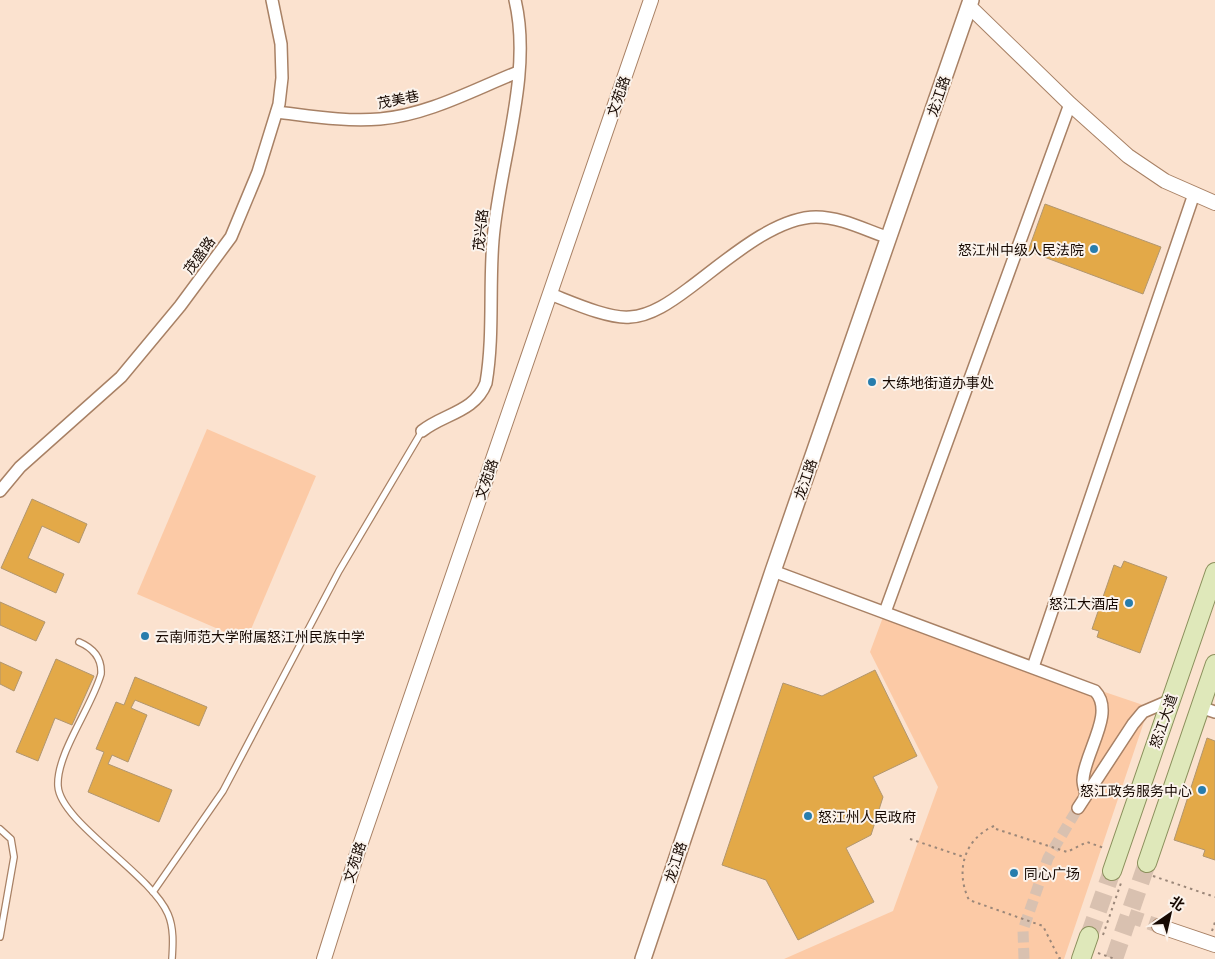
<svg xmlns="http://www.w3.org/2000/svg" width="1215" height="959" font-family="Lato,'Noto Sans SC',sans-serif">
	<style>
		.green { fill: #fccaa6 }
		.building { fill: #e3a948; stroke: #b1966f }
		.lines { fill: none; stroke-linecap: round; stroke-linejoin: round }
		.minor-tunnel { stroke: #d9c1b0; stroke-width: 11; stroke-dasharray: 11 5.5; stroke-linecap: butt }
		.tertiary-tunnel { stroke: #d9c1b0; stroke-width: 14; stroke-dasharray: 14 7; stroke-linecap: butt }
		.primary-tunnel { stroke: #d9c1b0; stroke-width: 18; stroke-dasharray: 18 9; stroke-linecap: butt }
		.service-casing { stroke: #a88165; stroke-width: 8 }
		.minor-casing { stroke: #a88165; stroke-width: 14 }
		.tertiary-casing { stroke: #a88165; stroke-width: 16 }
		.secondary-casing { stroke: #a88165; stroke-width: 18 }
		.primary-casing { stroke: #8b905c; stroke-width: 20 }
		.path { stroke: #9b8779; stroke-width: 2; stroke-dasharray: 2.5 4; stroke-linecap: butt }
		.service { stroke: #fff; stroke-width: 5.5 }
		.minor { stroke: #fff; stroke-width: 11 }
		.tertiary { stroke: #fff; stroke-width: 14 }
		.secondary { stroke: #fff; stroke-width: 15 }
		.primary { stroke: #dfe8ba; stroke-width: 18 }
		.poi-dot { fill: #277dad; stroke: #fbf3ec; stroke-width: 2 }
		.labels { text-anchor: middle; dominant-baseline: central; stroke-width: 4; stroke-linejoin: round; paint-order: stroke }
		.street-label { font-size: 14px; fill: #170902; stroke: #fbf3ec }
		.poi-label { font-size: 14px; fill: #170902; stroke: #fbf3ec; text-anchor: start }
	</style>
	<rect width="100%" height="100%" fill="#fbe2cf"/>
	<g class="green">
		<path d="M207 429 316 476 246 641 137 594Z"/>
		<path d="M883 617 1149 707 1064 959H784L893 911 938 787 870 652Z"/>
	</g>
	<g class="building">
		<path d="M1045 204 1161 247 1143 294 1028 251Z"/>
		<path d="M32 499 87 524 79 543 42 526 28 558 64 574 56 593 1 568Z"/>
		<path d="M1124 561 1167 577 1140 653 1097 637 1099 631 1092 629 1114 565 1121 568Z"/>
		<path d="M0 602 45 622 36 641 0 625Z"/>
		<path d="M56 659 94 676 72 725 55 718 38 761 16 752Z"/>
		<path d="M0 662 22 672 14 691 0 684Z"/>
		<path d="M875 670 917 756 873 777 883 797 871 835 846 848 874 902 798 940 766 880 722 865 783 683 822 696Z"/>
		<path d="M135 677 207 707 199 726 135 700 131 708 147 715 128 762 112 755 108 764 172 790 159 822 88 792 104 752 96 749 116 702 124 705Z"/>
		<path d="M1207 738 1215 741V860L1203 856 1205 850 1174 840Z"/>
	</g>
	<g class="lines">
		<path class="minor-tunnel" d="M1024 959 1023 930 1048 858 1078 808"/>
		<path class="tertiary-tunnel" d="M1129 916 1159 926"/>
		<g class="primary-tunnel">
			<path d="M1089 936 1112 871"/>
			<path d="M1114 959 1147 863"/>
		</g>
		<defs>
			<g id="service">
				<path d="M79 642C93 648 102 658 101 674 92 707 56 754 58 786 60 822 151 874 168 914 174 928 173 944 172 959"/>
				<path d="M0 829 11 839 14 857 0 937"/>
				<path d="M153 892 223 791 339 571 422 431"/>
			</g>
			<g id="minor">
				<path d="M277 112C311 116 346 122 380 119 428 115 475 89 518 72"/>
				<path d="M550 294C571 302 608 319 630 317 651 316 672 301 688 289 721 265 773 217 816 217 841 217 865 230 889 238"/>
				<path d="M422 431C443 414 475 412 486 383 494 336 489 287 493 240 499 164 533 75 515 0"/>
				<path d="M0 491 20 467 121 377 180 306 231 237 258 172 279 104 282 78 281 44 272 0"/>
				<path d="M773 571 1095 691C1116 713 1084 753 1083 780 1083 785 1085 790 1086 795"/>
				<path d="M885 612 1070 104"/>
				<path d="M1033 667 1194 194"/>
				<path d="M1200 707 1215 712"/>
				<path d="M1078 808 1133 724 1143 712 1171 700"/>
			</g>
			<g id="tertiary">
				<path d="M969 6 1070 104 1128 156 1165 181 1215 203"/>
				<path d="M1159 926 1215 945"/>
				<path d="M324 959 357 854 651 0"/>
			</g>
			<path id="secondary" d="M643 959 773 571 971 0"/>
			<g id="primary">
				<path d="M1147 863 1215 664"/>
				<path d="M1112 871 1215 572"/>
				<path d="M1081 959 1089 936"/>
			</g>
		</defs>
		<use href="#service" class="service-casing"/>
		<use href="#minor" class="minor-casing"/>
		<use href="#tertiary" class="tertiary-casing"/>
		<use href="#secondary" class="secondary-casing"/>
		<use href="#primary" class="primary-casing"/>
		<g class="path">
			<path d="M994 826C964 839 955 871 969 900L1043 926 1059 958 1063 959"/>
			<path d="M996 829 1067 852 1087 842 1104 848"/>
			<path d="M910 839 964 857"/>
			<path d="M1153 876 1215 897"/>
			<path d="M1212 931 1215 922"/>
			<path d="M1103 935 1121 883"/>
			<path d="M1098 953 1115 959"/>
		</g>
		<use href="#service" class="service"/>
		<use href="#minor" class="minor"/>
		<use href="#tertiary" class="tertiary"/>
		<use href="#secondary" class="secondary"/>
		<use href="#primary" class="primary"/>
	</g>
	<g class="poi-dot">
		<circle cx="1094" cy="249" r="5"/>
		<circle cx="872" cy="382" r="5"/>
		<circle cx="1129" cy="603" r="5"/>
		<circle cx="145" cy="636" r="5"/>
		<circle cx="1202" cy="790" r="5"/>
		<circle cx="808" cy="816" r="5"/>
		<circle cx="1014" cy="873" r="5"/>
	</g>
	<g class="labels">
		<g class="street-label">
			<text transform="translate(618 96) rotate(-71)">文苑路</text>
			<text transform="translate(938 96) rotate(-71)">龙江路</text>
			<text transform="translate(398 99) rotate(-11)">茂美巷</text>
			<text transform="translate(480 230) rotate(-84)">茂兴路</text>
			<text transform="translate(199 255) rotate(-54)">茂盛路</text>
			<text transform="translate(486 479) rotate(-71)">文苑路</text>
			<text transform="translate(805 479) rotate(-71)">龙江路</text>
			<text transform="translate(1163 721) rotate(-71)">怒江大道</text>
			<text transform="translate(354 862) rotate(-72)">文苑路</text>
			<text transform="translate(675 862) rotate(-72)">龙江路</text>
		</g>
		<g class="poi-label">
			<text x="1084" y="249" text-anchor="end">怒江州中级人民法院</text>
			<text x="882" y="382">大练地街道办事处</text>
			<text x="1119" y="603" text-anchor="end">怒江大酒店</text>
			<text x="155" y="636">云南师范大学附属怒江州民族中学</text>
			<text x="1192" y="790" text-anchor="end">怒江政务服务中心</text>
			<text x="818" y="816">怒江州人民政府</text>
			<text x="1024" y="873">同心广场</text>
		</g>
	</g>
	<g transform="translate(1170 914) rotate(34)" stroke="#fbf3ec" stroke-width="4" paint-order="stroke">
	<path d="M0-4L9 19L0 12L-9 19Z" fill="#170902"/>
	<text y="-8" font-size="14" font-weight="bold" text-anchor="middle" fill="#170902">北</text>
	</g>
</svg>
